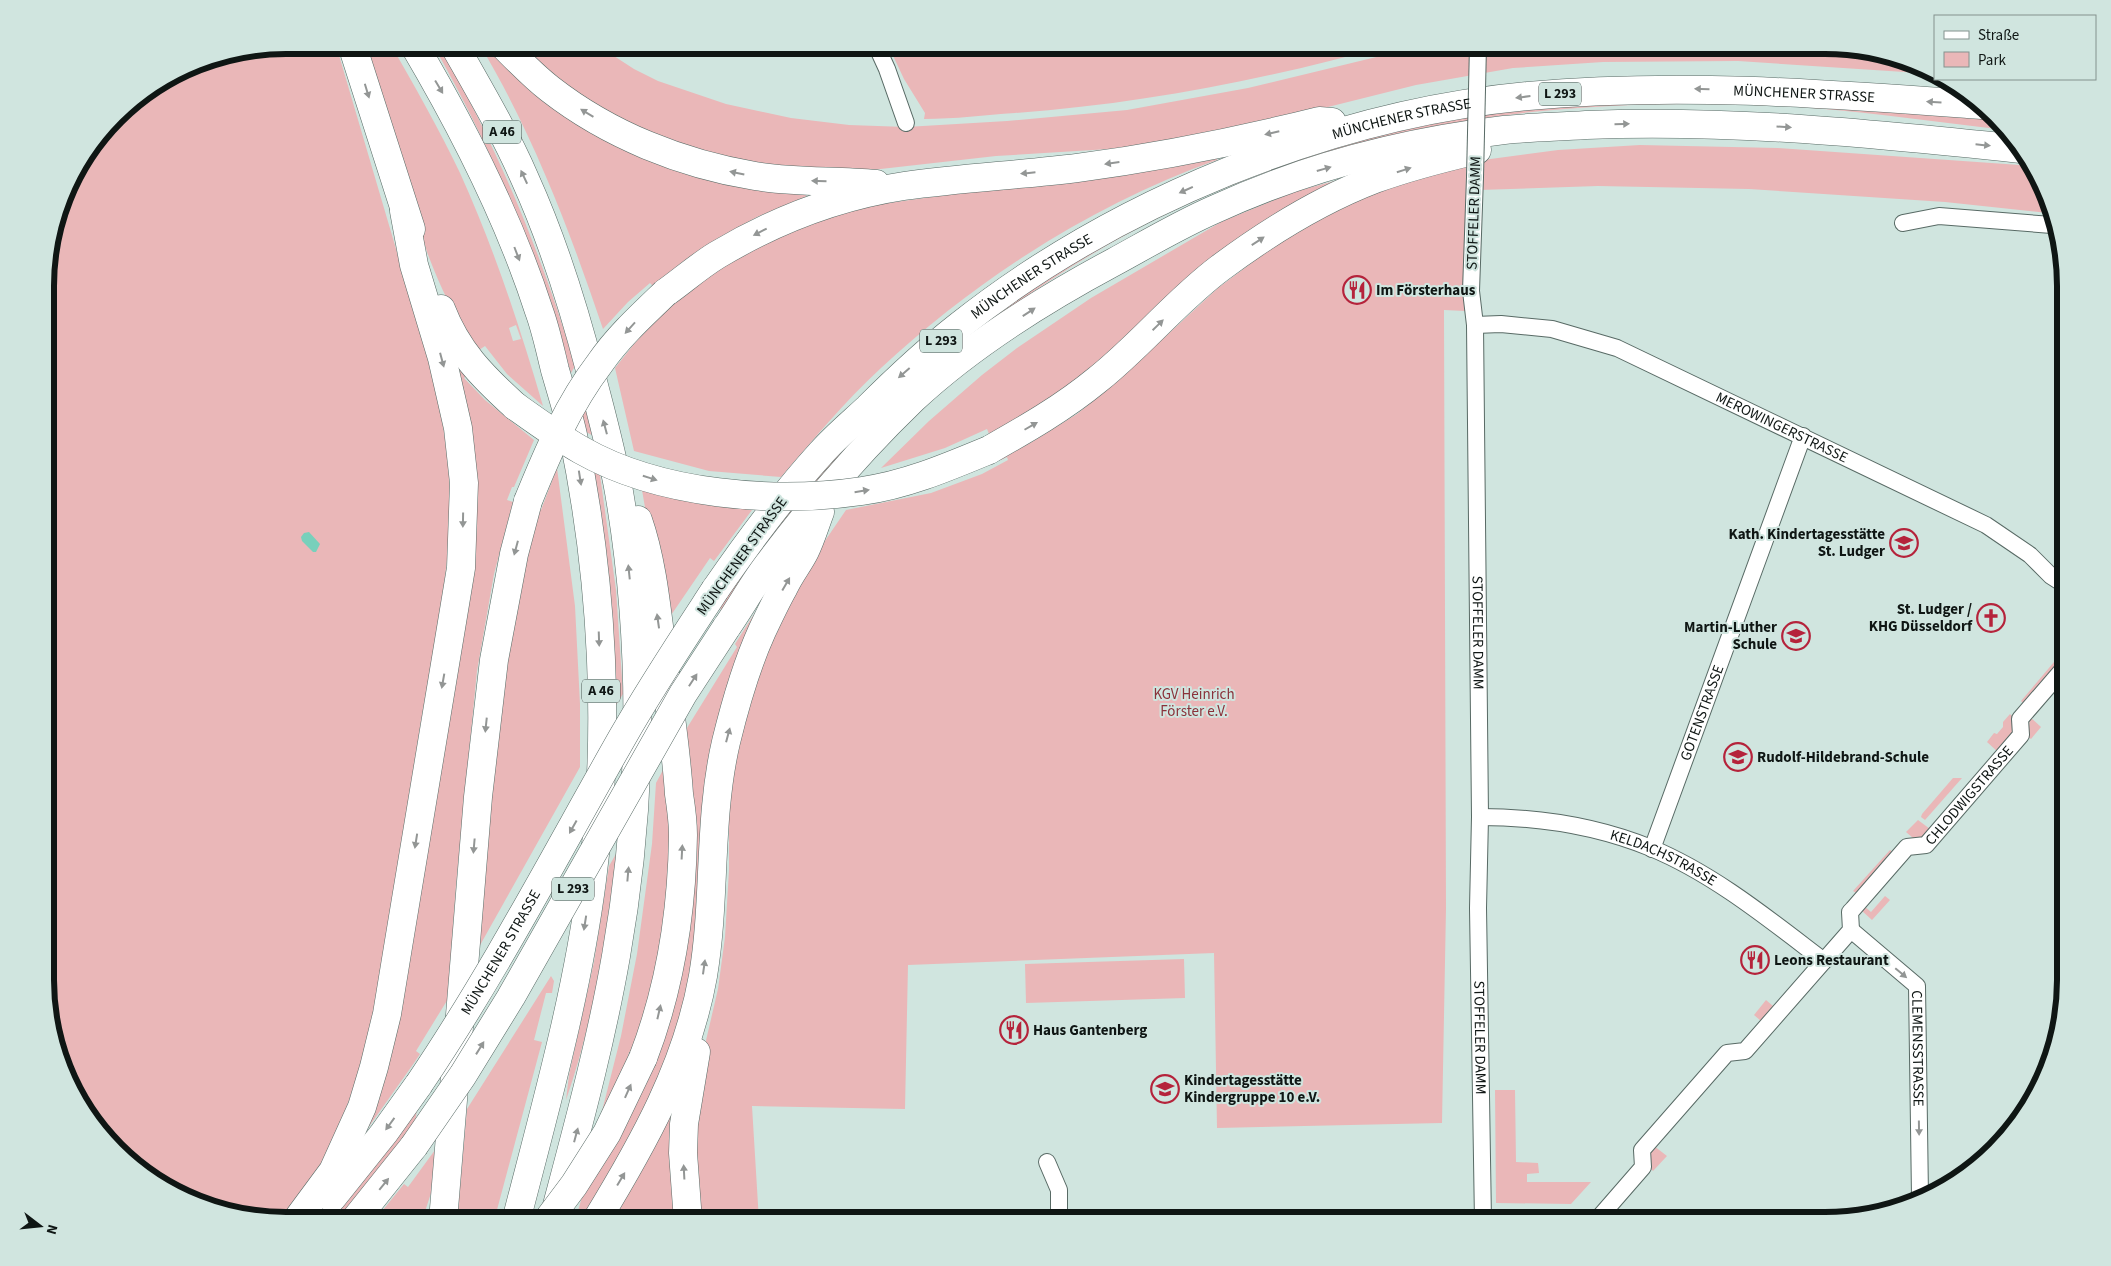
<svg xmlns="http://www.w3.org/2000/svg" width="2111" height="1266" font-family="'Source Sans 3',sans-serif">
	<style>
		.green { fill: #eab7b8; fill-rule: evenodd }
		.water { fill: #78d0bb }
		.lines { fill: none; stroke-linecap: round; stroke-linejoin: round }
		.street-casing { stroke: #586a65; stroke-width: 18 }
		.highway-casing { stroke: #586a65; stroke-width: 29 }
		.street { stroke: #fff; stroke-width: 16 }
		.highway { stroke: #fff; stroke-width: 28 }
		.street-bridge-casing { stroke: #586a65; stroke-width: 18; stroke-linecap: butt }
		.highway-bridge-casing { stroke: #586a65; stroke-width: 29; stroke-linecap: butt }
		.street-bridge { stroke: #fff; stroke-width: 16 }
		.highway-bridge { stroke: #fff; stroke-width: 28 }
		.oneway { fill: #939695 }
		.labels { text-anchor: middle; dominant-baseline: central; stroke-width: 4; stroke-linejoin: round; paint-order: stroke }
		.shield { fill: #d0e5df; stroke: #495451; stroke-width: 1 }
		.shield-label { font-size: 14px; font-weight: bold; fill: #0f1614 }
		.street-label { font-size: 15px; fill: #0f1614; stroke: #d0e5df }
		.poi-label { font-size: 15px; font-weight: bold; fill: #0f1614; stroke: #d0e5df; text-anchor: start }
		.park-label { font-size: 15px; fill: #8a323a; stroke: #d0e5df }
		.rim { fill: none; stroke: #0f1614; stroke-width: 6 }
	</style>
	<rect width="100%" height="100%" fill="#d0e5df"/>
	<g class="green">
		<path d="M285 45H336L429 361C442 411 451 461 450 513 448 587 431 661 419 734 405 821 391 908 377 995 360 1075 338 1158 281 1220L223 1213 165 1189 85 1114 47 1012V254L70 179 127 105 194 63Z"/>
		<path d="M363 45H391C415 87 439 129 460 173 494 248 520 327 543 406L507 374 485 346 479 350C456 321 440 287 427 252ZM516 325 521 339 513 341 509 328Z"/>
		<path d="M433 45H439C497 146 542 254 575 366L571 373C537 258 493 149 433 45Z"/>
		<path d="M480 45H486L505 65 668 167 692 176 752 189 805 195 807 196 757 217 718 238 681 263 653 286 650 283 628 302 603 329C570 231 533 134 480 45Z"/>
		<path d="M519 45H597L634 69 658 81 726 104 791 118 849 125 906 127 1007 121 1127 110 1248 88 1426 45H1470V69L1486 67V45H1826L1888 53 1935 74 1738 61 1603 62 1513 68 1416 85 1312 111 1155 143 1109 149 996 156 854 172 755 167 646 133 573 91Z"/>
		<path d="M888 45H1391C1267 79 1143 104 1015 113 985 115 955 119 924 119L925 113 904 79Z"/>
		<path d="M1658 100 1912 112 1997 118 2007 130C1942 123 1877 113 1811 108 1564 92 1331 120 1111 243 1062 271 1015 303 970 337L722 613 718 602 747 560 845 443 952 345 1034 286 1153 217 1284 163 1396 130 1507 109Z"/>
		<path d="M1640 145 1778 148 2034 166 2048 213 1945 202 1749 189 1598 186 1479 190 1483 160 1558 150Z"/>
		<path d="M1218 157 1217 160C1093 204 977 279 881 368 845 401 813 440 781 477L709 471 634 451 615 368 634 344 669 307 667 304 755 245 860 207Z"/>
		<path d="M1466 163 1465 311 1444 310V316L1446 908 1442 1123 1217 1128 1214 953 908 965 905 1109 752 1106 759 1221H697L692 1188 704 1049 718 989 725 937 729 870V783L753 683 801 576 846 510 931 493 982 474 1008 460 1007 457 1001 460 1000 459 1032 442 1077 414 1114 384 1218 288 1289 235 1358 198Z"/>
		<path d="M1338 180 1092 371 990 436 987 429 945 448 881 468 929 421 982 375 1017 348 1091 298 1221 222 1294 192Z"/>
		<path d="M457 364 466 376 464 378 485 400 534 440 514 487H512L507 500 513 502 494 574 477 671 456 885 448 999 416 1051 420 1054 414 1063 351 1152 466 570Z"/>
		<path d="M586 409 592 435 586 432 582 417Z"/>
		<path d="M557 468 575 606 580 704V767L479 947 485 856 505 657 538 509 541 510Z"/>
		<path d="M594 472 600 475 616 590 623 694 616 705 608 573Z"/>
		<path d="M642 490 704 504 752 510 714 561 710 558 665 624Z"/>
		<path d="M765 597 702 874 688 992 660 1083 585 1221H575L582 1197 624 1130 650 1073 682 736 737 647 735 644Z"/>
		<path d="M2065 649V657L2024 704 2021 701Z"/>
		<path d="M2010 714 2013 717 2014 734 1998 752 1987 742 1994 733 1997 734 2003 727V722Z"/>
		<path d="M2030 717 2041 727 2031 739 2028 737Z"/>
		<path d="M670 757V911L635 1054 629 1052 627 1062 600 1119 621 1036 637 954 652 844 656 783Z"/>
		<path d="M1953 778H1962L1925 820 1921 817 1922 814Z"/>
		<path d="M1918 820 1930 829 1923 837 1913 838 1906 832Z"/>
		<path d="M1890 850 1893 852 1858 894 1853 891Z"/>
		<path d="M616 854C607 935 593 1023 566 1100L569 1075 594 962 609 866Z"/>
		<path d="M1885 896 1890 900 1872 920 1861 910 1864 906 1871 912Z"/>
		<path d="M1184 959 1185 998 1026 1003 1025 964Z"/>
		<path d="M551 976 554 981 552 993H546L534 1040 542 1042 494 1221H457L467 1109Z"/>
		<path d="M1766 1000 1773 1006 1761 1021 1754 1015Z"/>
		<path d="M678 1090 683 1221H610Z"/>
		<path d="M1495 1090H1515L1516 1162 1538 1163 1539 1173 1527 1174V1182H1591L1571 1204 1496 1203Z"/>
		<path d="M417 1108 415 1125 337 1221H327L343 1204Z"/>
		<path d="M1654 1146 1667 1156 1653 1171 1650 1168V1151Z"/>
		<path d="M435 1150 431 1193 422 1221H374L404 1184 408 1187Z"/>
		<path d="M1565 1211 1557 1221H1513L1521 1212Z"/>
	</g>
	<path class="water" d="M309 532 320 544 316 552H313L302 541 301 537 304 533Z"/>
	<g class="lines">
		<defs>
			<g id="street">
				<path d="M876 45 887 69 906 123"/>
				<path id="s1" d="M1475 177 1471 291 1475 325 1480 817 1478 908 1483 1221"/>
				<path d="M1903 223 1939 216 2052 225"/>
				<path id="s2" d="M1475 325 1501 324 1552 329 1617 348 1986 525 2030 555 2051 576 2065 585"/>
				<path id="s3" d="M1480 817C1538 817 1597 826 1651 848 1714 874 1770 920 1824 961"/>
				<path id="s4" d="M1652 849 1803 436"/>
				<path id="s5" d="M1851 930 1917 986 1920 1196"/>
				<path d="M1047 1162 1059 1190V1221"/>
				<path id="s6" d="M1596 1221 1643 1167 1642 1150 1727 1053 1745 1051 1851 930 1850 912 1853 909 1907 847 1926 845 2021 735 2020 719 2065 667"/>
			</g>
			<g id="highway">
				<path d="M352 45 411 229"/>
				<path d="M414 45C463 128 509 218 539 311 546 330 550 350 555 370 561 391 568 413 573 435 603 580 611 733 592 880 577 996 545 1108 516 1221"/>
				<path d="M454 45C479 89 505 133 525 179 553 241 574 308 591 374 601 413 612 452 619 492 645 644 643 804 616 956 601 1042 578 1126 556 1209"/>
				<path d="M503 45C518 60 533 76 550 89 609 135 682 164 755 176 795 183 836 180 876 184"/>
				<path d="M665 293C682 281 699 266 717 255 774 221 838 196 904 186 961 178 1020 175 1077 168 1159 157 1239 141 1319 121L1332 122"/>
				<path d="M441 309C457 351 482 376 515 406"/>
				<path d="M989 450C1026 429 1063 408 1097 380 1140 346 1176 301 1220 268 1267 233 1320 200 1375 179 1408 167 1443 158 1477 150"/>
				<path d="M638 520C653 563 657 613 663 658 669 703 676 748 679 794 681 807 683 821 683 835 682 910 670 988 643 1058"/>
				<path id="s7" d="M715 590C748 542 782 496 821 453 835 437 852 423 868 408 897 379 927 351 959 326 1114 203 1330 114 1528 96 1680 82 1831 94 1982 105"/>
				<path d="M726 628C740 608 752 586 767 566 811 507 860 450 913 399 972 344 1043 300 1114 262 1147 244 1179 225 1213 210 1304 168 1404 142 1504 130 1531 127 1559 127 1586 125 1731 119 1877 134 2021 149"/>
				<path d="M332 1198 384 1133 419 1084"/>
				<path d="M296 1221 333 1171 362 1107 374 1067 387 1014 399 941 461 568 464 483 458 428 442 358 414 265 404 211"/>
				<path d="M354 1221 414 1146"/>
				<path d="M443 1221 478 797 494 660 514 554 528 501"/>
				<path d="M596 1221C643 1144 687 1066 703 976 716 899 708 819 726 742 735 705 746 666 762 631 769 616 776 601 784 587 790 574 799 563 805 551 811 539 815 525 820 512"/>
				<path d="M688 1221 683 1153 684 1124 696 1052"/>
			</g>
		</defs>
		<use href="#street" class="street-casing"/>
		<use href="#highway" class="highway-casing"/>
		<use href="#street" class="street"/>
		<use href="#highway" class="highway"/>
		<defs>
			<path id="street-bridge" d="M1475 177 1478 45"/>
			<g id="highway-bridge">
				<path d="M515 406C536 421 558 437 581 450 660 495 774 504 862 491 906 485 948 467 989 450"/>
				<path d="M528 501C548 452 568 405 600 363 618 337 642 315 665 293"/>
				<path id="s8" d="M419 1084C494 973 556 854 622 738 651 687 683 639 715 590"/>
				<path d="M414 1146 463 1075 511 997 683 694 726 628"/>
				<path d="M547 1221 574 1185 607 1133 643 1058"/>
			</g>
		</defs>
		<use href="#street-bridge" class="street-bridge-casing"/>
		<use href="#highway-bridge" class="highway-bridge-casing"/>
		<use href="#street-bridge" class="street-bridge"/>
		<use href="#highway-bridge" class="highway-bridge"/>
	</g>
	<defs><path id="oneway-solid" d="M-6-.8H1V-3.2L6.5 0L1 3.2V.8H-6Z" transform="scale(1.25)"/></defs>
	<g class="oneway">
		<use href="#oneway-solid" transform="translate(439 87) rotate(59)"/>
		<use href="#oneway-solid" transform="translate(1702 89) rotate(-179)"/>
		<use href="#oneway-solid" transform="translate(367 91) rotate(73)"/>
		<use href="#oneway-solid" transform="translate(1523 97) rotate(173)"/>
		<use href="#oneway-solid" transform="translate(1934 102) rotate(-176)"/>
		<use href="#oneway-solid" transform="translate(587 113) rotate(-149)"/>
		<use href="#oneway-solid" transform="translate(1622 124) rotate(-2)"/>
		<use href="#oneway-solid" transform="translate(1784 127) rotate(4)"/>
		<use href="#oneway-solid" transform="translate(1272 133) rotate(167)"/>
		<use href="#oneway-solid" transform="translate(1983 145) rotate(6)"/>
		<use href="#oneway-solid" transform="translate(1112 163) rotate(172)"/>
		<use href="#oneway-solid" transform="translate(1324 169) rotate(-16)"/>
		<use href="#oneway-solid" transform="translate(1404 170) rotate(-17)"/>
		<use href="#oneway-solid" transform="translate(737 173) rotate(-168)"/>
		<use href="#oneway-solid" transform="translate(1028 173) rotate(174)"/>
		<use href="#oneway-solid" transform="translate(524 177) rotate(-115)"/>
		<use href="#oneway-solid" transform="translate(819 181) rotate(-179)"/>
		<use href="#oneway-solid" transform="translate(1186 190) rotate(156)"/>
		<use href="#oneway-solid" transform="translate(760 232) rotate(153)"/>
		<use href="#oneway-solid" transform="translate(1258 241) rotate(-33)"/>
		<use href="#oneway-solid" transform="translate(517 254) rotate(69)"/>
		<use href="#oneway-solid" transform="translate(1029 312) rotate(-33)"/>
		<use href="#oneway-solid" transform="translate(1158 325) rotate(-44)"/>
		<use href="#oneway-solid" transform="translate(630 328) rotate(132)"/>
		<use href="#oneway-solid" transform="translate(442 360) rotate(75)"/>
		<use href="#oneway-solid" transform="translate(904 373) rotate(139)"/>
		<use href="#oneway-solid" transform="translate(1031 426) rotate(-30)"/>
		<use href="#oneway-solid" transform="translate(605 427) rotate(-105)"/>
		<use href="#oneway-solid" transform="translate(580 478) rotate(81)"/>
		<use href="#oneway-solid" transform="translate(650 478) rotate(17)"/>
		<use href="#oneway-solid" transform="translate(862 491) rotate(-9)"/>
		<use href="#oneway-solid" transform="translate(463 520) rotate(91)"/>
		<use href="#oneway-solid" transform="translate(516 548) rotate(105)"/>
		<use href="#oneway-solid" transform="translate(629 572) rotate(-96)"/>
		<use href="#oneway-solid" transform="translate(786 584) rotate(-60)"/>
		<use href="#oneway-solid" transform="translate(658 621) rotate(-98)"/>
		<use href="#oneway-solid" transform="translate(599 639) rotate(88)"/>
		<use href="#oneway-solid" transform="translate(693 680) rotate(-57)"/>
		<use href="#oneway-solid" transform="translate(443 681) rotate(100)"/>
		<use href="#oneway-solid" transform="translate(486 725) rotate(96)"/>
		<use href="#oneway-solid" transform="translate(728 735) rotate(-75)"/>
		<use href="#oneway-solid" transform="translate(573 827) rotate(119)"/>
		<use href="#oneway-solid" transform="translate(416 841) rotate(99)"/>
		<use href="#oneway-solid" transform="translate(474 846) rotate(95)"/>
		<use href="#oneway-solid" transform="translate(682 852) rotate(-87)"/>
		<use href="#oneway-solid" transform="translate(628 874) rotate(-85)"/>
		<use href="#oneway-solid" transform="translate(585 923) rotate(99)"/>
		<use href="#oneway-solid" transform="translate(704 967) rotate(-82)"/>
		<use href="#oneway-solid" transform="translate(1901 973) rotate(40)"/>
		<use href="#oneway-solid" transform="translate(659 1012) rotate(-77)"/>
		<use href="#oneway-solid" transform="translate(480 1048) rotate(-58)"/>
		<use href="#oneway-solid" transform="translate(628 1091) rotate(-66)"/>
		<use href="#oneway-solid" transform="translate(390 1124) rotate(126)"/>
		<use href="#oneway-solid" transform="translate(1919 1128) rotate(89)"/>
		<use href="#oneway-solid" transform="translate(576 1135) rotate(-75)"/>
		<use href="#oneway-solid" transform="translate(684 1172) rotate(-93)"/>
		<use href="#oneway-solid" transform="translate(621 1179) rotate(-59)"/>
		<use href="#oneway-solid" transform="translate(384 1184) rotate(-51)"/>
	</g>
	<defs>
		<symbol id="restaurant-ring" viewBox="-11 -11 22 22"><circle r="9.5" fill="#d0e5df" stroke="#b5233b" stroke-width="1.5"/><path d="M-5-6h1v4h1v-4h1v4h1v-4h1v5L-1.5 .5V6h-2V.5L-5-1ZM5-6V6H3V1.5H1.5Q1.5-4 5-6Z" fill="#b5233b"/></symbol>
		<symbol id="school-ring" viewBox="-11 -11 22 22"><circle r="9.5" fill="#d0e5df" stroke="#b5233b" stroke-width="1.5"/><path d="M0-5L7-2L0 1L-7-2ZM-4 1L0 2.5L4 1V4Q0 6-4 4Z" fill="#b5233b"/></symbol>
		<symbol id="church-ring" viewBox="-11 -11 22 22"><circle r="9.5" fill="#d0e5df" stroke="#b5233b" stroke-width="1.5"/><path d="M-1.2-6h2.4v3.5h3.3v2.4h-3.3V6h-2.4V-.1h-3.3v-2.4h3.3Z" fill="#b5233b"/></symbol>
	</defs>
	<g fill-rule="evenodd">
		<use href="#restaurant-ring" x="1341" y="274" width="32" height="32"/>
		<use href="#school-ring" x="1888" y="527" width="32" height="32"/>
		<use href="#church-ring" x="1975" y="602" width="32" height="32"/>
		<use href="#school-ring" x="1780" y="620" width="32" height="32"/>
		<use href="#school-ring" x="1722" y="741" width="32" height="32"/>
		<use href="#restaurant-ring" x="1739" y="944" width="32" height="32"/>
		<use href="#restaurant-ring" x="998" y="1014" width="32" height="32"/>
		<use href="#school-ring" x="1149" y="1073" width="32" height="32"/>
	</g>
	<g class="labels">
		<g class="shield">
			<rect x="1539" y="82.5" width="42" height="23" rx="4"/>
			<rect x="483" y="120.5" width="38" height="23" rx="4"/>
			<rect x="920" y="329.5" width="42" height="23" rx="4"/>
			<rect x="582" y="679.5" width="38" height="23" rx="4"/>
			<rect x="552" y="877.5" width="42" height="23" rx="4"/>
		</g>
		<g class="shield-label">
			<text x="1560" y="94">L 293</text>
			<text x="502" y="132">A 46</text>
			<text x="941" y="341">L 293</text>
			<text x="601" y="691">A 46</text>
			<text x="573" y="889">L 293</text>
		</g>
		<g class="street-label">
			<text stroke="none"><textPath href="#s7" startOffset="1259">MÜNCHENER STRASSE</textPath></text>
			<text stroke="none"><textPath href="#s7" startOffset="854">MÜNCHENER STRASSE</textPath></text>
			<text transform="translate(1474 213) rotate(-88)">STOFFELER DAMM</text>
			<text stroke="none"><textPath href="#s7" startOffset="449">MÜNCHENER STRASSE</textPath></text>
			<text stroke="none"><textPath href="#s2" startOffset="328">MEROWINGERSTRASSE</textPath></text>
			<text transform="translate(742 556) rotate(-54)">MÜNCHENER STRASSE</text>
			<text stroke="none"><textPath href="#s1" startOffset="456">STOFFELER DAMM</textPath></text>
			<text stroke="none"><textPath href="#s4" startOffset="145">GOTENSTRASSE</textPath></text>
			<text stroke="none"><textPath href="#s6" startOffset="586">CHLODWIGSTRASSE</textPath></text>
			<text stroke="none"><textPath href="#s3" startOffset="190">KELDACHSTRASSE</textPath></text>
			<text stroke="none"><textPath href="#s8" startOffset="155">MÜNCHENER STRASSE</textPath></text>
			<text stroke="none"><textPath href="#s1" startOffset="861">STOFFELER DAMM</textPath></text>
			<text stroke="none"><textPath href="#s5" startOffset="149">CLEMENSSTRASSE</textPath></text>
		</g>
		<g class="poi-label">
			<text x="1376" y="290">Im Försterhaus</text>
			<text x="1885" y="534" text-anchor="end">Kath. Kindertagesstätte<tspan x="1885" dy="17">St. Ludger</tspan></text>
			<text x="1972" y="609" text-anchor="end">St. Ludger /<tspan x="1972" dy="17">KHG Düsseldorf</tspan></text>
			<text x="1777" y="627" text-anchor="end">Martin-Luther<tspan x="1777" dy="17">Schule</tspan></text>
			<text x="1757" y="757">Rudolf-Hildebrand-Schule</text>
			<text x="1774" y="960">Leons Restaurant</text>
			<text x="1033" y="1030">Haus Gantenberg</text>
			<text x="1184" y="1080">Kindertagesstätte<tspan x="1184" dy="17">Kindergruppe 10 e.V.</tspan></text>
		</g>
		<g class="park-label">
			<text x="1194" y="694">KGV Heinrich<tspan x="1194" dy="17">Förster e.V.</tspan></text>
		</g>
	</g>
	<path d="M0 0H2111V1266H0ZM286 54H1825A232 232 0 0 1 2057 286V980A232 232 0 0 1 1825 1212H286A232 232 0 0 1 54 980V286A232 232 0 0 1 286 54Z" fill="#d0e5df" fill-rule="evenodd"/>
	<path class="rim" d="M286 54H1825A232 232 0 0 1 2057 286V980A232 232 0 0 1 1825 1212H286A232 232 0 0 1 54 980V286A232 232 0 0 1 286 54Z"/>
	<rect x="1934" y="15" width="162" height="65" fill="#d0e5df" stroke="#83928e"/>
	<rect x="1944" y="31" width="25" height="8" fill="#ffffff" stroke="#83928e"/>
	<text x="1978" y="40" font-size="15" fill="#0f1614">Straße</text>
	<rect x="1944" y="52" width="25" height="15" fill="#eab7b8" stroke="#83928e"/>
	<text x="1978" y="65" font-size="15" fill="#0f1614">Park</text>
	<g transform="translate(40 1226) rotate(106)" stroke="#d0e5df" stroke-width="4" paint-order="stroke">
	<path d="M0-4L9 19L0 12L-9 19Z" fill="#0f1614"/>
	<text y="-8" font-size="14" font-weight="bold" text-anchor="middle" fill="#0f1614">N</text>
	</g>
</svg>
